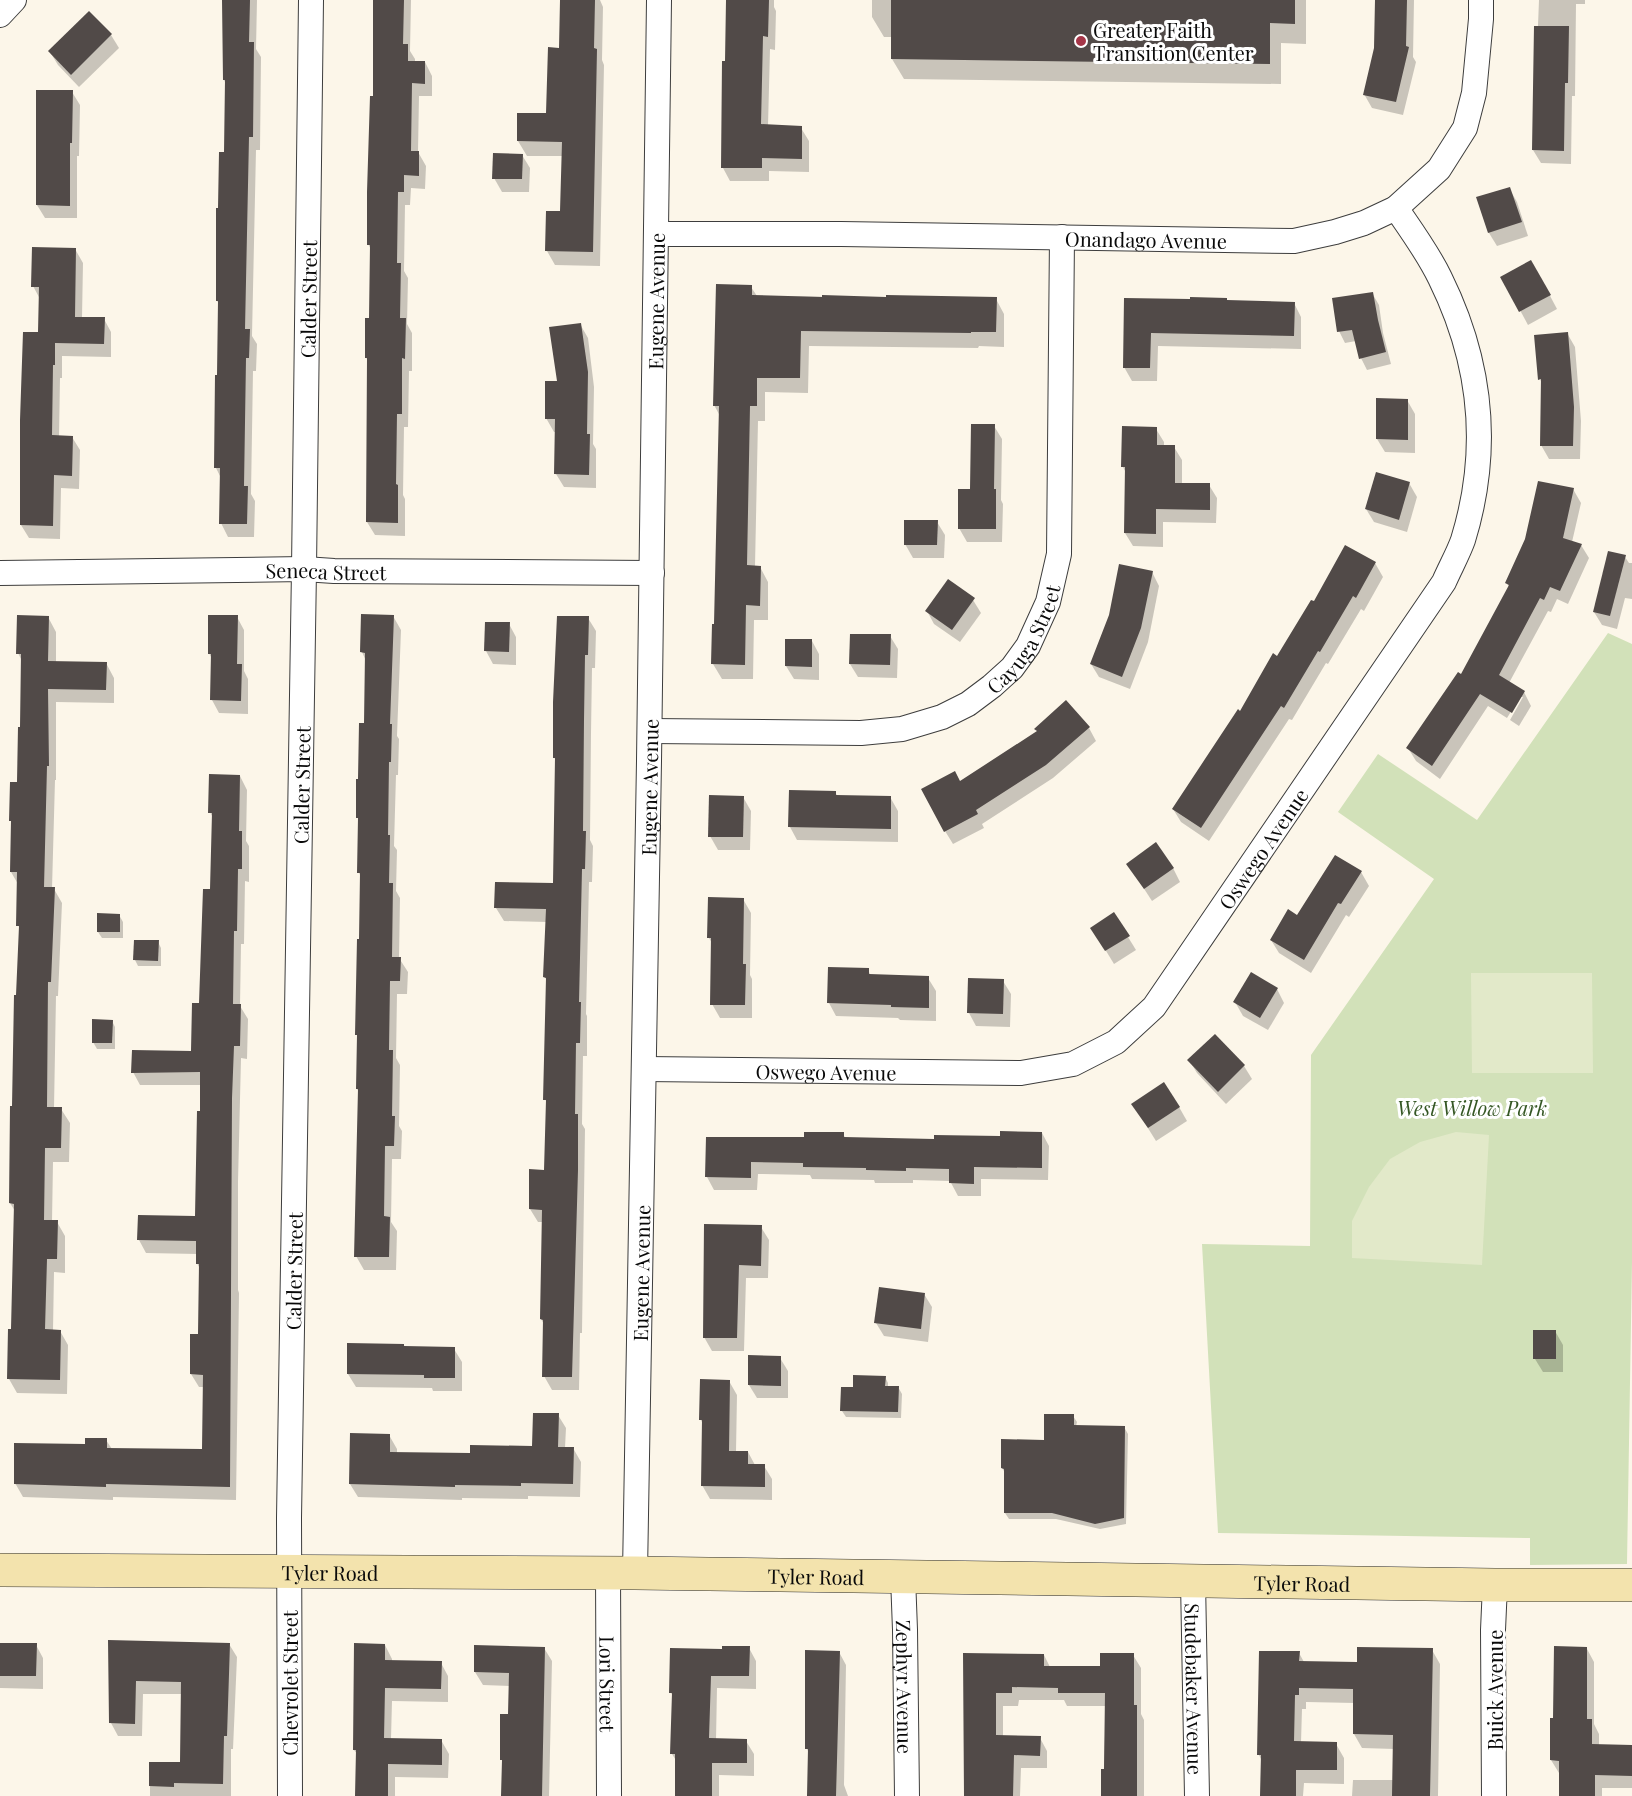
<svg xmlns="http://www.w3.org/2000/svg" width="1632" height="1796" font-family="'Playfair Display',serif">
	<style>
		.green { fill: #d2e1b9 }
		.pitch { fill: #e2e9c9 }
		.shadow { fill: #0003 }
		.building { fill: #514a48 }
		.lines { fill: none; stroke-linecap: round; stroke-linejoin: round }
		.street-casing { stroke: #3d3d3d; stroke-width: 26 }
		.secondary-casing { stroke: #2c2c2c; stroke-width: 34 }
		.street { stroke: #fff; stroke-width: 24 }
		.secondary { stroke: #f3e3ad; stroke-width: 33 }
		.poi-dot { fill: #a53648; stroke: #fff; stroke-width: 2 }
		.labels { text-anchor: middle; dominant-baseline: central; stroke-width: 6; stroke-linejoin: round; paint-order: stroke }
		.poi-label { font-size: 20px; fill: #0a0a0a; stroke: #fff; text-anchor: start }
		.street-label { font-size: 20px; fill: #0a0a0a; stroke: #fff }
		.park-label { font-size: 20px; font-style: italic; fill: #355724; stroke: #fff }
	</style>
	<rect width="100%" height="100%" fill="#fcf6e9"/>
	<path class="green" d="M1608 633 1632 644V1262L1627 1564 1530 1565V1538L1218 1533 1202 1244 1310 1246 1311 1055 1434 879 1338 812 1378 754 1477 820Z"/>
	<g class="pitch">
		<path d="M1471 973H1592L1593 1073H1472Z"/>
		<path d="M1456 1132 1489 1135 1482 1265 1352 1258V1221L1369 1187 1390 1159 1420 1142Z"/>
	</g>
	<g class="shadow">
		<path d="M224 0H257L256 49 261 57 260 150H256L252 336 257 344 256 371H253L251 494 255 501 254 537H228L221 523V478L216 468 220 304 217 301 219 210 225 154 226 84 224 80Z"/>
		<path d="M375 0H411L410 51 415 59V62H425L432 76V96H419L418 152 426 166 425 189 411 188 410 205H405L404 271 408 278 407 324 412 333V371H409L408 427H404L403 495 405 499V536L375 535 367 522 368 362 366 357 371 319 372 251 368 244 375 97Z"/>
		<path d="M561 0H600L603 7 602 60 604 65 600 266 555 265 547 251 562 213 563 156H527L518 141 548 115 561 49Z"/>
		<path d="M728 0H774V7L776 11 775 50 770 49 768 126 801 128 809 141V172L769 171V181H730L723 168Z"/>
		<path d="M872 0H1306V44L1281 43V84L904 79 892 59 893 37H884L872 17Z"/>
		<path d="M1376 0H1414L1413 57 1416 62 1403 115 1372 108 1364 94 1376 49Z"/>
		<path d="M1539 0H1585V4H1576L1575 96H1572L1571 164 1541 163 1533 150Z"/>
		<path d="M111 35 119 48 79 87 58 65 50 52Z"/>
		<path d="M72 92 80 105 79 156H77V218H45L37 205Z"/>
		<path d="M522 155 530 168 529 192H502L494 178Z"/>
		<path d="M1509 188 1517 202 1528 236 1497 246 1489 233 1478 198Z"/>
		<path d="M75 249 83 263 82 318 104 319 111 332V357L62 356V378H60L59 437H72L80 450 79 489 61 488 60 539 29 538 21 525 39 333 40 299 33 286Z"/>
		<path d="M1539 275 1557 309 1528 325 1502 277Z"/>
		<path d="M751 287 757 296 996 299 1004 314V347L979 346 978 348 809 346 808 393 765 392V421H758L755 567H760L768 582V620H754L753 679H722L713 664 716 626 720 416 714 405Z"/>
		<path d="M1372 293 1379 305 1383 333 1391 364 1367 370 1361 358 1356 341 1345 343 1339 331Z"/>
		<path d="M1125 299 1294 303 1301 317V349L1158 346 1157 381H1132L1124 367Z"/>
		<path d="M580 324 588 338 594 387 593 444 596 449V488L564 487 556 474 557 432H554L546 418Z"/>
		<path d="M1567 333 1575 347 1581 421 1580 459H1549L1541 445 1542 384 1540 379Z"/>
		<path d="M1407 400 1415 414V453L1385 452 1377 439Z"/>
		<path d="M994 426 1002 439 1001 500 1003 504 1002 542H967L959 528Z"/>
		<path d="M1156 429 1164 442V446L1174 447 1182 460V484L1209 485 1217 498 1216 523 1163 522V547L1133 546 1125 533 1126 473 1123 467Z"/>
		<path d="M1409 483 1417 497 1407 532 1374 522 1366 509Z"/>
		<path d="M1573 489 1581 503 1572 542 1581 545 1589 558 1568 604 1557 599 1551 612 1548 611 1509 683 1524 692 1531 706 1519 726 1510 720 1523 697H1520L1507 718 1488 706 1440 779 1416 761 1408 748 1461 676 1509 587 1507 583Z"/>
		<path d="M937 522 945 535 944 558H913L905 544Z"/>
		<path d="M1625 557 1629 563H1632V599L1625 598 1617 629 1602 625 1594 612Z"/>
		<path d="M1375 563 1383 577 1364 611 1361 609 1328 664 1326 663 1292 720 1289 719 1209 841 1181 822 1173 809 1315 603Z"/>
		<path d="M1152 572 1159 586 1148 642 1130 689 1099 677 1091 664Z"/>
		<path d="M973 600 981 613 960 642 934 624 927 611Z"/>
		<path d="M393 616 401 630 397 736 399 739 398 775H396L394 846 397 850 396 891 400 898 399 958 408 972 407 994H397L396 1058 400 1065 399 1126 402 1131 401 1159H392L391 1222 397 1231 396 1270H364L356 1256 360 1093 357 1089 358 1037 357 1035 362 879 359 873 360 821 357 817 365 725 366 661 362 652Z"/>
		<path d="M48 617 56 632V662L106 663 114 678V703L56 702V780H55L52 889H54L62 903 58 996H56L54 1109H61L70 1123 69 1162H53L52 1222H57L65 1236V1273L54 1272 53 1331H60L68 1345 67 1394 17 1393 9 1379 12 1330 15 1211 10 1203 21 931 18 925V884L11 872 19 784 21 729 22 661 18 653Z"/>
		<path d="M237 617 244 630V671L248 679V714L219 713 212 700V659L209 653Z"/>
		<path d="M588 618 596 631 595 668H592L591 734 590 840 593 846 592 882H589L586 1014 587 1016V1056H583L582 1124 585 1129 582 1333H580L579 1390H552L544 1376 545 1326 541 1319 544 1222H538L530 1209 546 1171 547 1103 545 1099 548 983 545 977 547 922 504 921 496 908 555 885 556 761 554 757Z"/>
		<path d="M509 624 516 637V665L493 664 486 651Z"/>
		<path d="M890 636 898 649 897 678 858 677 850 664Z"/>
		<path d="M812 641 819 654V680L794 679 786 666Z"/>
		<path d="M1089 728 1096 741 1053 778 982 824 984 828 953 844 945 831 960 783Z"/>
		<path d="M240 776 247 790 246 841 249 846V882L245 881 244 944H241L240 1006 248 1019 247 1059 241 1058 238 1182V1290L239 1293 236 1500 113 1497V1500L23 1497 15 1483 86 1446 106 1440 112 1449 203 1451 205 1387H199L191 1374 199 1335 200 1269 197 1263V1254L146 1253 139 1240V1216L196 1217 202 1085H140L133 1072 193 1053 200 1005 212 891 213 818 210 812Z"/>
		<path d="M835 792 838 797H890L898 811V842L797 840 790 827Z"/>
		<path d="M743 797 751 811 750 850H718L710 836Z"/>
		<path d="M1128 864 1173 868 1180 882 1152 901Z"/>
		<path d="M1361 872 1369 886 1349 917 1346 915 1311 973 1279 953 1271 940 1298 917Z"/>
		<path d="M743 899 751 913 750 975 752 979V1018H720L712 1004 713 945 709 938Z"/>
		<path d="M119 915 123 922V938H102L98 932Z"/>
		<path d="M1128 937 1136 950 1114 964 1100 941Z"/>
		<path d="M158 942 161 948V966H138L135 960Z"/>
		<path d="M829 969 868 970 871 976 928 978 936 991V1021L900 1020 898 1018 836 1016 829 1003Z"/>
		<path d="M1003 981 1011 994 1010 1027 976 1026 969 1013Z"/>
		<path d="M1277 989 1284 1003 1268 1030 1243 1016 1235 1002Z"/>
		<path d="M112 1021 115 1027V1049H97L93 1042Z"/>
		<path d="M1214 1036 1244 1066 1252 1079 1226 1104 1197 1073 1189 1060Z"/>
		<path d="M1179 1107 1187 1121 1156 1141 1141 1117Z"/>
		<path d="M1042 1133 1049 1146 1048 1180 981 1179V1196H958L950 1181 913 1180V1183H875L874 1180 812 1179 810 1175 758 1174 757 1190H714L707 1177 805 1139 843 1134 846 1139 935 1140 1001 1137Z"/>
		<path d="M706 1226 761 1227 769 1240 768 1278H746L744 1351H712L704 1337Z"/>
		<path d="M924 1294 932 1307 928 1342 884 1336 876 1323Z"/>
		<path d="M1555 1331 1563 1345V1372H1543L1535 1359V1332Z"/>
		<path d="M404 1345 405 1348 454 1349 462 1362V1391H433L432 1388 356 1387 348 1374Z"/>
		<path d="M780 1358 788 1371V1398H757L749 1385Z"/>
		<path d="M885 1377 888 1383V1387H898L902 1394 901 1418 846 1417 842 1411 854 1389Z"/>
		<path d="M729 1381 737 1395 736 1452H748L755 1465 764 1466 772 1479V1500L710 1499 702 1485 704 1425 700 1419Z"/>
		<path d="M558 1415 566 1428 565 1448H573L581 1462 580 1497 528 1496V1499L462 1498V1500L358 1497 350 1484 389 1435 397 1449V1453L471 1455 534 1448Z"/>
		<path d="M1073 1416 1077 1422 1076 1426 1124 1427 1128 1434 1126 1524 1100 1529 1056 1519H1009L1005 1513 1006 1474 1002 1468 1045 1441Z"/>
		<path d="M110 1641 229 1644 237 1657 233 1749H231V1796H150V1763L181 1764 182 1694H143L142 1736H118L111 1723Z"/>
		<path d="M0 1645H36L43 1658V1689L0 1688Z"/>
		<path d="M385 1645 392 1659V1662L441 1663 448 1676V1702L392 1701 391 1739 441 1740 449 1754 448 1778 395 1777V1796H358V1755L354 1750Z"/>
		<path d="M476 1647 544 1648 552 1661 549 1796H503L504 1764 501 1759 510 1715V1686L483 1685 475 1672Z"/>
		<path d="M749 1648 756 1661V1689L717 1688 716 1740 746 1741 754 1754V1776L719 1775V1796H676L677 1762 672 1754 673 1696 671 1693 723 1650Z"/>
		<path d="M1587 1649 1594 1662V1724L1599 1734V1746H1632V1788H1602V1796H1560L1561 1773H1559L1551 1760 1554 1720Z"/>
		<path d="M1432 1650 1440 1664 1438 1796H1352L1353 1780H1394V1749L1362 1748 1354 1734 1355 1703 1306 1702V1709H1302L1301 1743 1336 1744 1344 1758V1784L1304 1783 1303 1796H1262V1761L1259 1755 1299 1653 1304 1662 1359 1663Z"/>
		<path d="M839 1652 846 1665 844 1785 848 1796H808L809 1753 807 1749Z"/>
		<path d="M965 1655H1044L1050 1667H1102L1133 1655 1141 1668V1714L1144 1720V1796H1103L1106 1706H1067L1064 1700H1019L1018 1706H1003V1737L1040 1738 1047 1751V1768H1021L1020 1796H965Z"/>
	</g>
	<g class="building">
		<path d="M222 0H250L249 42H254L253 137H249L245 329H250L249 358H246L244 486H248L247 524H219L220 468H214L215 375H217L218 301H216V208H218L219 152H224L225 80H223Z"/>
		<path d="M373 0H404L403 44H408V61H425V84L412 83 411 151H419V176L404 175V192H398L397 263H401L400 318H406L405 359 402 358V414H397L396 484 398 485V523L366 522 367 358H365V318H369L370 245H367V192L370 96H373Z"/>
		<path d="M560 0H595L594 48 597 49 593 252 545 251 546 211H560L562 142 517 141V113H546L548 47 559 48Z"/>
		<path d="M726 0H769L768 37 763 36 761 124 802 126V159L762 158V168H721L722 61H725Z"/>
		<path d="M891 0H1295V24L1270 23V64L891 59Z"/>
		<path d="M1375 0H1407L1406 46 1409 47 1396 102 1363 95 1374 48Z"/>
		<path d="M89 11 112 34 71 75 48 51Z"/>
		<path d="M1534 26H1569L1568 83H1565L1564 151 1532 150Z"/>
		<path d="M36 90H73L72 143H70V206L36 205Z"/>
		<path d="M493 153 523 154 522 179H492Z"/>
		<path d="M1510 187 1522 222 1488 233 1476 197Z"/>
		<path d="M32 247 76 248 75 317H105L104 344 55 343V365H53L52 435 73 436 72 476 54 475 53 526 20 525V420L23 332H38L39 287H31Z"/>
		<path d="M1531 260 1551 295 1519 312 1500 277Z"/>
		<path d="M716 284 752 285V295L822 297V295L886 297V295L997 297 996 332H971V333L801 331 800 378H757V406H750L747 565 761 566 760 606 746 605 745 665 711 664 712 624H714L719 406H713Z"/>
		<path d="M1373 292 1378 320 1386 352 1359 359 1352 330 1337 332 1332 298Z"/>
		<path d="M1190 297 1227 298V300L1295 302 1294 336 1151 333 1150 368H1123L1124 298 1190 299Z"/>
		<path d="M581 323 588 372 587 434H590L589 475 554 474 555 419H545V381H557L549 327Z"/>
		<path d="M1568 332 1574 407 1573 446H1540L1541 379 1538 380 1534 335Z"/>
		<path d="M1376 398 1408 399V440L1376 439Z"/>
		<path d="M971 424H995L994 489H996V529H958V489H970Z"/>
		<path d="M1122 426 1157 427V445H1175V483H1210V510L1156 509V534L1124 533 1125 467H1121Z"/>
		<path d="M1376 472 1410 482 1399 520 1365 509Z"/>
		<path d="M1538 481 1574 488 1563 538 1582 544 1560 591 1550 587 1544 600 1540 598 1499 675 1525 691 1512 713 1480 694 1432 766 1406 748 1458 672 1461 674 1509 585 1505 583 1525 539Z"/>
		<path d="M904 520H938L937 545H904Z"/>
		<path d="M1345 545 1376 562 1356 598 1353 596 1320 652 1318 651 1284 708 1281 706 1201 828 1172 809 1238 709 1240 711 1273 653 1277 656 1311 600 1314 601Z"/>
		<path d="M1608 551 1626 555 1610 616 1593 612Z"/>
		<path d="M1119 564 1153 571 1141 628 1122 677 1090 664 1109 615Z"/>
		<path d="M948 579 975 598 952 630 925 611Z"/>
		<path d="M361 614 394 615 390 724H392L391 762H389L388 835H390L389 883H393L392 957H401L400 981H390L389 1050H393L392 1116H395L394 1146H385L384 1216 390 1217 389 1257H354L358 1089H356L357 1035H355L357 939H359L360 873H357L358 818H356V779H358L359 723H364L365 653 360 652Z"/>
		<path d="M17 615 49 616 48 661 107 662 106 690 48 689 49 766H47L44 887H55L51 982H48L47 1107H62L61 1148H45L44 1220H58L57 1259H47L45 1329 61 1330 60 1380 7 1379 8 1329H11L14 1204 9 1203 10 1106H12L14 995H16L19 926H16L17 872H10L11 821H9L10 782H17L18 727H20L21 654H16Z"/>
		<path d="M208 615H238L237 664H242L241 701 210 700 211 654H208Z"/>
		<path d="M557 616H589L588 655H585L584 720 583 831H586L585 869H582L579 1002H581L580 1043H576L575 1114H578V1170L572 1377H542L543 1320 540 1319 542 1210 529 1209V1169L544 1170 546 1100H543L546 978 543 977 546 909 494 908 495 882 553 883 555 758H553V702Z"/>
		<path d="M485 622H510L509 652 484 651Z"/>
		<path d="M850 634H891L890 665 849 664Z"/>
		<path d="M785 639H812V667L785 666Z"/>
		<path d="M1066 700 1090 727 1046 765 976 810 978 814 944 832 921 789 955 771 960 781 1037 731 1034 729Z"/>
		<path d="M209 774 240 775 239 831H242V869H238L237 931H234L233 1004H241L240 1046H234L232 1098 230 1487 106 1484V1487L14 1484V1443L85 1444V1438H107V1448L202 1449 203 1375 190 1374V1334H198L199 1264H196V1241L137 1240 138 1215 195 1216 197 1111H200V1072L131 1073 132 1050 191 1051 192 1003H199L203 889H210L212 813H208Z"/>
		<path d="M789 790 836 791V795L891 796V829L788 827Z"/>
		<path d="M709 795 744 796 743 837H708Z"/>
		<path d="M1156 842 1174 868 1144 889 1126 864Z"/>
		<path d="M1335 855 1362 871 1341 904 1338 903 1304 960 1270 940 1288 909 1297 915Z"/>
		<path d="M708 897 744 898 743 964H746L745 1005H710L711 938H707Z"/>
		<path d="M1114 912 1130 936 1105 951 1090 928Z"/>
		<path d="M97 913 120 914V932H97Z"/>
		<path d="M134 940H159L158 961 133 960Z"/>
		<path d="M828 967 869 968V974L929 976V1008L891 1007V1005L827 1003Z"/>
		<path d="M1251 972 1278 988 1260 1018 1233 1002Z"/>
		<path d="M968 978 1004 979 1003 1014 967 1013Z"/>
		<path d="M92 1019 113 1020 112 1043H92Z"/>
		<path d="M1215 1034 1245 1065 1218 1092 1187 1060Z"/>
		<path d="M1164 1082 1180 1107 1148 1128 1131 1104Z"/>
		<path d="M1000 1131 1042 1132V1168L974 1167V1184L949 1183V1169L906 1168V1171L866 1170V1168L803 1167V1163L751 1162V1178L705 1177 706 1137H804V1132H844V1137L934 1139V1135L1000 1136Z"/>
		<path d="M704 1224 762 1225 761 1266 739 1265 737 1338H703Z"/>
		<path d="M879 1287 925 1293 921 1329 874 1323Z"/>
		<rect x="1533" y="1330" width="23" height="29"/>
		<path d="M347 1343 404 1344V1346L455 1347V1378H424V1375L347 1374Z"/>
		<path d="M748 1355 781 1356V1386L748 1385Z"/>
		<path d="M853 1375 886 1376 885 1386H899L898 1412 840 1411 841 1387H853Z"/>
		<path d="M700 1379 730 1380 729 1451H748V1464H765V1487L701 1486 702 1420H699Z"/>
		<path d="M533 1413H559L558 1447H574L573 1484 521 1483V1486L455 1485V1487L349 1484 350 1433 390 1434V1452L470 1453V1445L532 1446Z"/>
		<path d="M1044 1414H1074V1425L1125 1426 1124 1518 1095 1524 1052 1513H1004V1469L1001 1468V1439L1044 1440Z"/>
		<path d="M108 1640 230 1643 227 1736H224L223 1784 174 1783V1787L149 1786V1762H180L181 1682 136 1681 135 1724 109 1723Z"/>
		<path d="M0 1643H37L36 1676H0Z"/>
		<path d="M354 1643 385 1644V1660L442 1661 441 1689 385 1688 384 1738 442 1739V1765L388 1764V1796H355L356 1750H353Z"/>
		<path d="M474 1645 545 1647 542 1796H501L502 1760H500V1714H508L509 1673 474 1672Z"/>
		<path d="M722 1646H750L749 1676H711L709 1738 747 1739V1763H712V1796H675V1754H670L672 1693H669L670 1648 722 1649Z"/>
		<path d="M1554 1646 1587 1647V1719H1592V1744L1632 1745V1776L1595 1775V1796H1559V1761L1550 1760V1718H1553Z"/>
		<path d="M1357 1647 1433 1648 1430 1796H1392L1393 1735 1353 1734V1689L1299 1688V1695H1295L1294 1741 1337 1742V1770H1296V1796H1260L1261 1755H1257L1259 1651H1300L1299 1661 1357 1662Z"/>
		<path d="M805 1650 840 1651 836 1796H807L808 1749H805Z"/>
		<path d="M963 1653 1044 1654V1666H1100V1653H1134V1705H1137V1796H1101V1769H1104L1105 1693H1058V1688L1012 1687V1693H996V1735L1041 1736 1040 1756 1014 1755 1013 1796H964Z"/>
	</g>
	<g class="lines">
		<defs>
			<g id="street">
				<path d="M0 15 14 0"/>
				<path id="s1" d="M656 234H841L1294 241 1335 232 1364 223 1396 208 1439 169 1465 128 1474 93 1481 19V0"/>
				<path id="s2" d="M0 573 304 569 334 571 652 573"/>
				<path id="s3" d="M650 731 861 733 902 729 942 717 968 704 992 686 1012 668 1028 646 1048 602 1059 554 1062 237"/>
				<path id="s4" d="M644 1069 1021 1073 1073 1064 1116 1042 1154 1007 1444 582C1450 568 1458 554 1463 540 1491 449 1482 363 1440 278 1428 253 1411 230 1396 208"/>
				<path id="s5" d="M608 1573 609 1796"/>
				<path id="s6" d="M635 1573 649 761 659 0"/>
				<path id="s7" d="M903 1577 905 1630 907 1796"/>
				<path id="s8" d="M1193 1581 1197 1796"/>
				<path id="s9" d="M290 1796 289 1518 304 569 311 0"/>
				<path d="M1494 1796 1493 1630 1495 1585"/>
			</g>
			<g id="secondary">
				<path id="s10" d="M0 1570 635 1573 1495 1585H1632"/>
			</g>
		</defs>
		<use href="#street" class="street-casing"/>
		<use href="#secondary" class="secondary-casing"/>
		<use href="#street" class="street"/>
		<use href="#secondary" class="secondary"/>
	</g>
	<circle class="poi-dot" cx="1081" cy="41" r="6"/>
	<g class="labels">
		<g class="poi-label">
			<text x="1093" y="29">Greater Faith<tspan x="1093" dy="23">Transition Center</tspan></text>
		</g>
		<g class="street-label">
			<text stroke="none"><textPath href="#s1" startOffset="490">Onandago Avenue</textPath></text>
			<text stroke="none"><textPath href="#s9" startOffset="1497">Calder Street</textPath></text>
			<text stroke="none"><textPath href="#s6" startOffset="1272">Eugene Avenue</textPath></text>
			<text stroke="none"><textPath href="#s2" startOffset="326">Seneca Street</textPath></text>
			<text stroke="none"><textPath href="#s3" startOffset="411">Cayuga Street</textPath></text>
			<text stroke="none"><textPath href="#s9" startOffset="1011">Calder Street</textPath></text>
			<text stroke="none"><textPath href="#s6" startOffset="786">Eugene Avenue</textPath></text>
			<text stroke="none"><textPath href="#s4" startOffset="722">Oswego Avenue</textPath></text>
			<text stroke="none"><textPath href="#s4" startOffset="182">Oswego Avenue</textPath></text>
			<text stroke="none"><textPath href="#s9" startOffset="525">Calder Street</textPath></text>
			<text stroke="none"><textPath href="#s6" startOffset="300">Eugene Avenue</textPath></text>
			<text stroke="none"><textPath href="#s10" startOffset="330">Tyler Road</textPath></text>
			<text stroke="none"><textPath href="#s10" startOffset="816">Tyler Road</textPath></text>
			<text stroke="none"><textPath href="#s10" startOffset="1302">Tyler Road</textPath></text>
			<text transform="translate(289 1683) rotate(-90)">Chevrolet Street</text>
			<text stroke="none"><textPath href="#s5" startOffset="111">Lori Street</textPath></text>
			<text stroke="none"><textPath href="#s7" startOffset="110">Zephyr Avenue</textPath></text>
			<text stroke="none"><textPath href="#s8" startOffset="108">Studebaker Avenue</textPath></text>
			<text transform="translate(1494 1690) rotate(-90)">Buick Avenue</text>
		</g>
		<g class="park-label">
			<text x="1472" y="1107">West Willow Park</text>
		</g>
	</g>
</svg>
